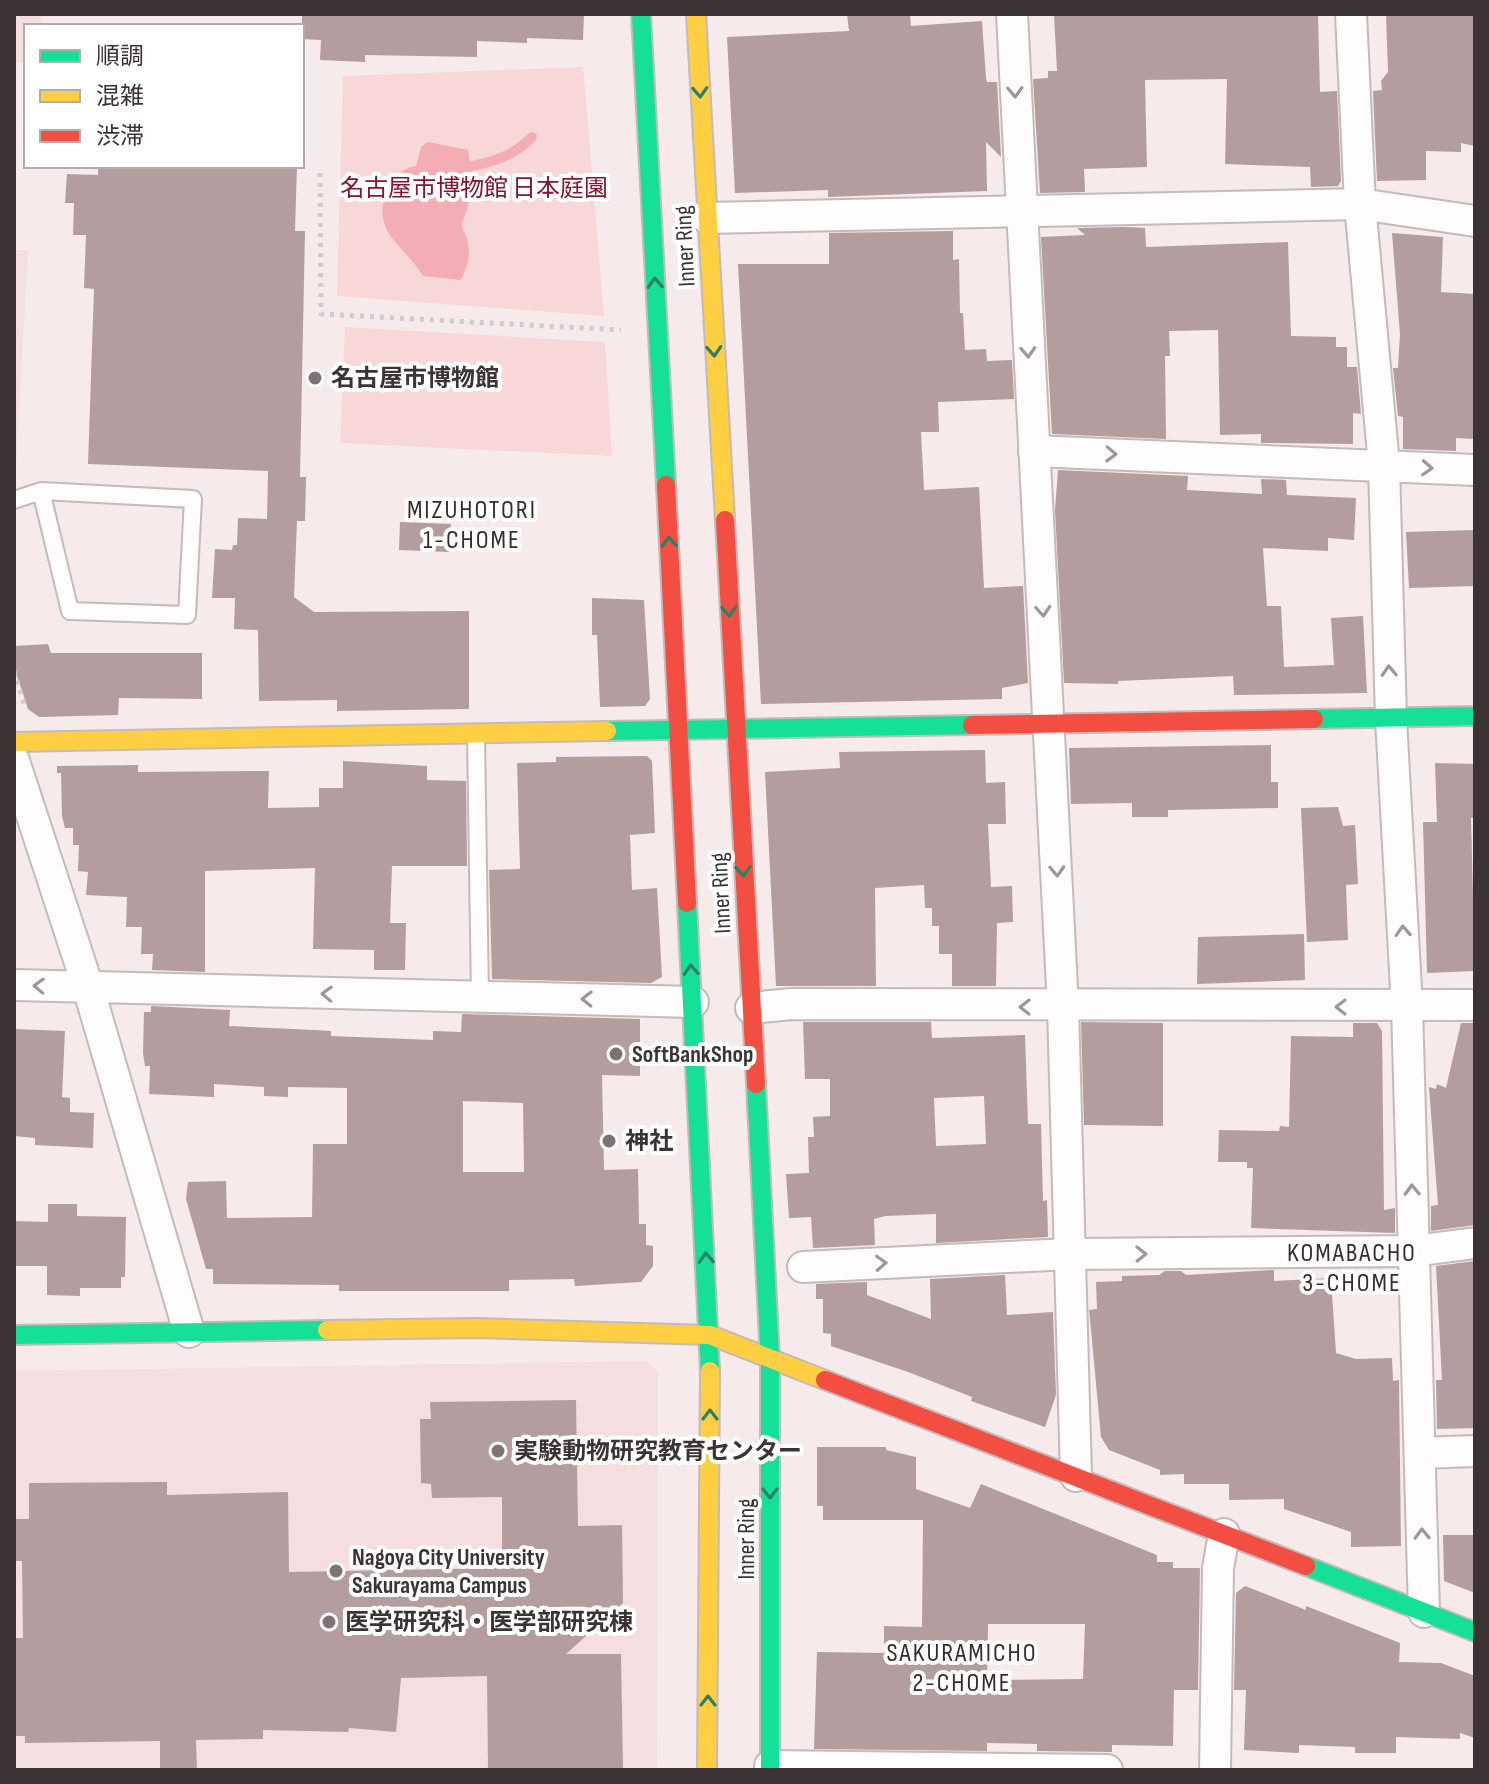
<svg xmlns="http://www.w3.org/2000/svg" width="1489" height="1784" font-family="'Sofia Sans Condensed','Noto Sans JP',sans-serif">
	<style>
		.built { fill: #f5dedf }
		.green { fill: #f8d7d8 }
		.water { fill: #f4adb2 }
		.lines { fill: none; stroke-linecap: round; stroke-linejoin: round }
		.stream { stroke: #f4adb2; stroke-width: 10 }
		.building { fill: #b39d9f; fill-rule: evenodd }
		.lane-casing { stroke: #c4baba; stroke-width: 20 }
		.street-casing { stroke: #c4baba; stroke-width: 34 }
		.fast-casing { stroke: #c4baba; stroke-width: 22 }
		.slow-casing { stroke: #c4baba; stroke-width: 22 }
		.jam-casing { stroke: #c4baba; stroke-width: 22 }
		.path { stroke: #d1cbcb; stroke-width: 5; stroke-dasharray: 4 6; stroke-linecap: butt }
		.lane { stroke: #fefcfc; stroke-width: 16 }
		.street { stroke: #fefcfc; stroke-width: 30 }
		.fast { stroke: #16e098; stroke-width: 18 }
		.slow { stroke: #ffcf43; stroke-width: 18 }
		.jam { stroke: #f24e42; stroke-width: 18 }
		.oneway { stroke: #2b8161 }
		.oneway2 { stroke: #9d9898 }
		.poi-dot { fill: #7d7374; stroke: #fff; stroke-width: 3 }
		.labels { text-anchor: middle; dominant-baseline: central; stroke-width: 8; stroke-linejoin: round; paint-order: stroke }
		.park-label { font-size: 24px; fill: #86152f; stroke: #fff }
		.street-label { font-size: 24px; fill: #3c3334; stroke: #fff }
		.poi-label { font-size: 24px; font-weight: bold; fill: #3c3334; stroke: #fff; text-anchor: start }
		.neighbourhood-label { font-size: 26px; letter-spacing: 2px; fill: #3b2a2b; stroke: #fff }
	</style>
	<rect width="100%" height="100%" fill="#f6eaea"/>
	<g class="built">
		<path d="M14 14H41L40 26H26V63L14 62Z"/>
		<path d="M14 250H28L16 464H14Z"/>
		<path d="M647 1361 658 1372 657 1770H14V1371Z"/>
	</g>
	<g class="green">
		<path d="M583 67 604 316 337 296 343 76Z"/>
		<path d="M345 327 605 342 612 456 340 443Z"/>
	</g>
	<path class="water" d="M428 142 468 150 474 187 461 226C472 245 471 259 461 280L423 276C403 243 369 232 388 189 393 177 403 168 416 166L421 147Z"/>
	<g class="lines">
		<path class="stream" d="M459 169C487 163 511 159 532 137"/>
	</g>
	<g class="building">
		<path d="M302 14H584L583 40 527 38V43L477 41V57L365 55V62L320 60 321 40 302 39Z"/>
		<path d="M847 14H910L911 26 982 21 986 78 987 82H997L1001 157 986 142 987 191 828 197V190L735 193 727 37 849 31Z"/>
		<path d="M1054 14H1318L1320 92 1337 91 1341 181 1338 186 1311 187 1310 167 1225 164 1227 79 1145 80 1147 167 1084 169 1085 192 1040 193 1033 79 1048 78V71H1057Z"/>
		<path d="M1386 14H1475V146L1461 143V152L1426 151V180L1377 181 1373 91 1382 90 1381 81 1388 72Z"/>
		<path d="M98 166H297L295 231H305L300 477H306L305 521H297L294 597 314 612 469 611V709L337 711V700L259 701 258 630 234 629 235 598H212L215 549 232 550 233 545H237L238 518 267 519 268 471 88 464 94 289 84 288 86 235H73L74 203H65L67 174 98 175Z"/>
		<path d="M1125 227 1145 228 1146 247 1288 242 1291 336 1336 337V347H1347V367H1357L1361 414 1353 413V444L1261 443V434L1220 435 1218 330 1169 331 1170 356H1165L1166 439 1052 434 1041 237 1085 235 1077 228Z"/>
		<path d="M953 231V260L959 259 960 313H963L965 350 986 349 987 361 1012 360 1014 399 938 402 939 432H921L924 490 979 487 984 588 1023 586 1028 683 1002 688V699L761 704 738 264H829V233Z"/>
		<path d="M1392 233 1443 237 1441 292 1475 294V439L1456 438V451L1403 449V417L1398 416 1393 368H1398L1400 334Z"/>
		<path d="M1058 470 1188 476 1187 490 1262 494 1261 479 1286 480 1287 495 1356 498 1354 540 1328 538V551L1263 548 1267 606H1281L1284 667 1334 665 1331 618 1363 616 1367 693 1234 695 1233 676 1118 681V684L1064 683 1055 510Z"/>
		<path d="M400 522 451 524 450 552 399 550Z"/>
		<path d="M1474 530 1475 586 1409 588 1406 532Z"/>
		<path d="M592 598 644 600 650 699 645 706 600 707 597 635H592Z"/>
		<path d="M48 644 51 653H202V699L119 698 118 715 39 717 28 709 14 667V646Z"/>
		<path d="M1271 745V782H1278V808L1168 810V817H1132V803L1071 804 1069 748Z"/>
		<path d="M985 750 986 783 1005 782 1006 824H988L991 887 1012 886 1013 922 997 923 996 986H952V954H939V926H932V908H925L924 885 875 888 876 986H776L765 772 840 768 839 752Z"/>
		<path d="M647 756 652 761 655 833 630 835 632 890 657 888 662 977 651 983 492 979 489 870 520 869 517 763 556 762V757Z"/>
		<path d="M343 761 427 766V780L466 781 467 866H392L390 923H406L405 970H374V950L313 949 315 868 205 871V972L152 970 153 954H141L142 927H126L127 897 86 895 88 872 78 871 79 845H73V828H65L62 816 61 773H57V766L138 765V772L269 771 268 808 319 807V788H343Z"/>
		<path d="M1435 763 1475 764V818H1471L1475 971 1427 973 1423 822H1437Z"/>
		<path d="M1338 807 1343 826 1355 825 1358 884 1346 885 1348 940 1307 942 1301 808Z"/>
		<path d="M1304 934 1305 980 1197 984 1198 937Z"/>
		<path d="M151 1006 230 1010 229 1026 315 1030 331 1031V1036L433 1040V1031L461 1032 462 1014 640 1019V1076L602 1075 604 1170 638 1169 639 1224H646V1245L653 1246V1266L641 1282 575 1286 574 1279 509 1280V1291H339V1285L213 1284V1269H206L186 1199 188 1182 226 1181 227 1218 312 1217 313 1144H347V1088L288 1087V1097L264 1096V1087L214 1084V1097L149 1094 150 1066H145L143 1053 144 1012H151ZM463 1101 523 1103 524 1172H463Z"/>
		<path d="M803 1022H931L932 1038 1025 1035 1028 1124H1041L1043 1201 1047 1200 1048 1237 936 1243V1214L885 1216 874 1219 875 1245 813 1248 811 1217 789 1218 786 1174 809 1173 808 1137H814L813 1117 830 1116V1079H805ZM984 1096 986 1144 936 1146 934 1098Z"/>
		<path d="M1081 1022 1163 1023V1126L1084 1125Z"/>
		<path d="M1353 1023H1377L1382 1031 1384 1210 1395 1208V1233L1251 1228 1253 1168H1247V1162H1218L1219 1130 1279 1131 1280 1126 1289 1127 1291 1036 1353 1037Z"/>
		<path d="M1461 1023H1475V1225L1431 1231V1206L1438 1205 1429 1087 1436 1089 1437 1084 1446 1088Z"/>
		<path d="M14 1029 65 1031 62 1097 70 1098V1112L94 1113 93 1148 35 1145V1138L14 1136Z"/>
		<path d="M48 1204H77V1216L126 1217 125 1277H121V1288H80V1296L47 1295V1266H14V1221L48 1222Z"/>
		<path d="M1475 1261V1428L1437 1429 1436 1380H1442L1436 1266Z"/>
		<path d="M1274 1270V1281L1331 1278 1336 1353 1356 1359 1392 1358 1393 1381 1399 1380 1401 1546 1351 1547V1532L1284 1509V1499L1229 1500V1484H1184V1474L1160 1475V1470L1109 1450 1101 1437 1090 1319 1089 1310 1097 1309 1096 1282 1122 1281V1276L1159 1275 1165 1271H1181L1186 1275Z"/>
		<path d="M1005 1275 1007 1315 1053 1312 1056 1395 1045 1427 971 1401 972 1397 908 1372 831 1346V1334L823 1333V1299H816V1284L867 1282V1295L931 1319 930 1279Z"/>
		<path d="M576 1400 578 1526 622 1525 623 1603 566 1654H621L623 1770H488L487 1676 401 1678 396 1732 349 1728 348 1732 263 1730V1739L196 1740 197 1770H160V1741L25 1743V1736H14V1638H23L22 1561H14V1519H29V1483L167 1482V1495L288 1492 289 1572 502 1568V1497L432 1498 431 1484 421 1483 420 1419H431L430 1402Z"/>
		<path d="M817 1447H886V1450L916 1457V1489L970 1508 981 1484 1157 1555V1562H1173V1568H1200L1198 1690H1174L1173 1746 1112 1745V1752L1037 1751V1744L987 1743V1751L814 1749 817 1652 884 1653V1626L922 1627 923 1520H823V1506H817ZM988 1624H1085L1083 1679 987 1680Z"/>
		<path d="M1443 1535H1475V1593L1444 1581Z"/>
		<path d="M1245 1586 1306 1610V1606L1400 1643 1399 1662 1441 1663 1475 1676V1738L1460 1733V1739L1396 1737V1753H1355V1747L1299 1745V1753L1244 1750 1246 1690H1234L1236 1593Z"/>
	</g>
	<g class="lines">
		<defs>
			<g id="lane">
				<path d="M14 500 41 491 193 499 187 615 70 611 41 491"/>
				<path d="M476 736 480 998"/>
			</g>
			<g id="street">
				<path d="M1012 14 1063 1007 1076 1476"/>
				<path d="M1351 14 1360 204 1384 465 1391 719 1407 1007 1424 1612"/>
				<path d="M707 218 1360 204 1475 221"/>
				<path d="M1034 451 1475 470"/>
				<path d="M14 761 88 987 189 1332"/>
				<path d="M14 985 693 1002"/>
				<path d="M751 1008 792 1004 1475 1005"/>
				<path d="M803 1267 1070 1254 1414 1251 1475 1243"/>
				<path d="M1420 1453 1475 1451"/>
				<path d="M770 1766 1107 1770"/>
				<path d="M1215 1770 1218 1568 1224 1534"/>
			</g>
			<g id="fast">
				<path d="M641 14 666 485"/>
				<path d="M1314 719 1475 716"/>
				<path d="M607 731 972 725"/>
				<path d="M687 903 710 1371"/>
				<path d="M756 1084 770 1359V1770"/>
				<path d="M14 1335 327 1330"/>
				<path d="M1306 1566 1475 1632"/>
			</g>
			<g id="slow">
				<path d="M696 14 725 520"/>
				<path d="M14 742 607 731"/>
				<path d="M327 1330 477 1328 710 1335 825 1380"/>
				<path d="M707 1770 710 1371"/>
			</g>
			<g id="jam">
				<path d="M666 485 687 903"/>
				<path d="M725 520 756 1084"/>
				<path d="M972 725 1314 719"/>
				<path d="M825 1380 1306 1566"/>
			</g>
		</defs>
		<use href="#lane" class="lane-casing"/>
		<use href="#street" class="street-casing"/>
		<use href="#fast" class="fast-casing"/>
		<use href="#slow" class="slow-casing"/>
		<use href="#jam" class="jam-casing"/>
		<g class="path">
			<path d="M320 173 321 314 621 330"/>
			<path d="M14 671 25 707"/>
		</g>
		<use href="#lane" class="lane"/>
		<use href="#street" class="street"/>
		<use href="#fast" class="fast"/>
		<use href="#slow" class="slow"/>
		<use href="#jam" class="jam"/>
	</g>
	<defs><path id="oneway-chevron" d="M-2-3.5L2.5 0L-2 3.5" fill="none" stroke-width="1.6" stroke-linecap="round" stroke-linejoin="round" transform="scale(2)"/></defs>
	<g class="oneway">
		<use href="#oneway-chevron" transform="translate(700 92) rotate(87)"/>
		<use href="#oneway-chevron" transform="translate(655 283) rotate(-93)"/>
		<use href="#oneway-chevron" transform="translate(714 351) rotate(87)"/>
		<use href="#oneway-chevron" transform="translate(669 542) rotate(-93)"/>
		<use href="#oneway-chevron" transform="translate(729 611) rotate(87)"/>
		<use href="#oneway-chevron" transform="translate(743 871) rotate(87)"/>
		<use href="#oneway-chevron" transform="translate(691 970) rotate(-93)"/>
		<use href="#oneway-chevron" transform="translate(706 1258) rotate(-93)"/>
		<use href="#oneway-chevron" transform="translate(710 1415) rotate(-90)"/>
		<use href="#oneway-chevron" transform="translate(770 1493) rotate(90)"/>
		<use href="#oneway-chevron" transform="translate(708 1701) rotate(-90)"/>
	</g>
	<g class="oneway2">
		<use href="#oneway-chevron" transform="translate(1015 92) rotate(88)"/>
		<use href="#oneway-chevron" transform="translate(1028 352) rotate(87)"/>
		<use href="#oneway-chevron" transform="translate(1111 454) rotate(2)"/>
		<use href="#oneway-chevron" transform="translate(1427 468) rotate(3)"/>
		<use href="#oneway-chevron" transform="translate(1043 611) rotate(86)"/>
		<use href="#oneway-chevron" transform="translate(1389 671) rotate(-92)"/>
		<use href="#oneway-chevron" transform="translate(1057 871) rotate(88)"/>
		<use href="#oneway-chevron" transform="translate(1403 931) rotate(-93)"/>
		<use href="#oneway-chevron" transform="translate(39 986) rotate(-178)"/>
		<use href="#oneway-chevron" transform="translate(327 994) rotate(-178)"/>
		<use href="#oneway-chevron" transform="translate(587 999) rotate(-179)"/>
		<use href="#oneway-chevron" transform="translate(1025 1007) rotate(-179)"/>
		<use href="#oneway-chevron" transform="translate(1341 1007) rotate(-180)"/>
		<use href="#oneway-chevron" transform="translate(1412 1190) rotate(-92)"/>
		<use href="#oneway-chevron" transform="translate(1141 1254) rotate(-1)"/>
		<use href="#oneway-chevron" transform="translate(881 1263) rotate(-3)"/>
		<use href="#oneway-chevron" transform="translate(1422 1534) rotate(-91)"/>
	</g>
	<g class="poi-dot">
		<circle cx="315" cy="378" r="8"/>
		<circle cx="616" cy="1054" r="8"/>
		<circle cx="609" cy="1141" r="8"/>
		<circle cx="498" cy="1451" r="8"/>
		<circle cx="336" cy="1571" r="8"/>
		<circle cx="329" cy="1622" r="8"/>
	</g>
	<g class="labels">
		<g class="park-label">
			<text x="474" y="188">名古屋市博物館 日本庭園</text>
		</g>
		<g class="street-label">
			<text transform="translate(685 246) rotate(-93)">Inner Ring</text>
			<text transform="translate(721 893) rotate(-93)">Inner Ring</text>
			<text transform="translate(746 1539) rotate(-90)">Inner Ring</text>
		</g>
		<g class="poi-label">
			<text x="331" y="378">名古屋市博物館</text>
			<text x="632" y="1054">SoftBankShop</text>
			<text x="625" y="1141">神社</text>
			<text x="514" y="1451">実験動物研究教育センター</text>
			<text x="352" y="1557">Nagoya City University<tspan x="352" dy="28">Sakurayama Campus</tspan></text>
			<text x="345" y="1622">医学研究科・医学部研究棟</text>
		</g>
		<g class="neighbourhood-label">
			<text x="472" y="510">MIZUHOTORI<tspan x="472" dy="30">1-CHOME</tspan></text>
			<text x="1352" y="1253">KOMABACHO<tspan x="1352" dy="30">3-CHOME</tspan></text>
			<text x="962" y="1653">SAKURAMICHO<tspan x="962" dy="30">2-CHOME</tspan></text>
		</g>
	</g>
	<rect width="1489" height="1784" fill="none" stroke="#3c3334" stroke-width="32"/>
	<rect x="24" y="24" width="280" height="144" fill="#ffffff" stroke="#b1adae" stroke-width="2"/>
	<rect x="40" y="50" width="40" height="12" fill="#16e098" stroke="#b1adae" stroke-width="2"/>
	<text x="96" y="64" font-size="24" fill="#3c3334">順調</text>
	<rect x="40" y="90" width="40" height="12" fill="#ffcf43" stroke="#b1adae" stroke-width="2"/>
	<text x="96" y="104" font-size="24" fill="#3c3334">混雑</text>
	<rect x="40" y="130" width="40" height="12" fill="#f24e42" stroke="#b1adae" stroke-width="2"/>
	<text x="96" y="144" font-size="24" fill="#3c3334">渋滞</text>
</svg>
